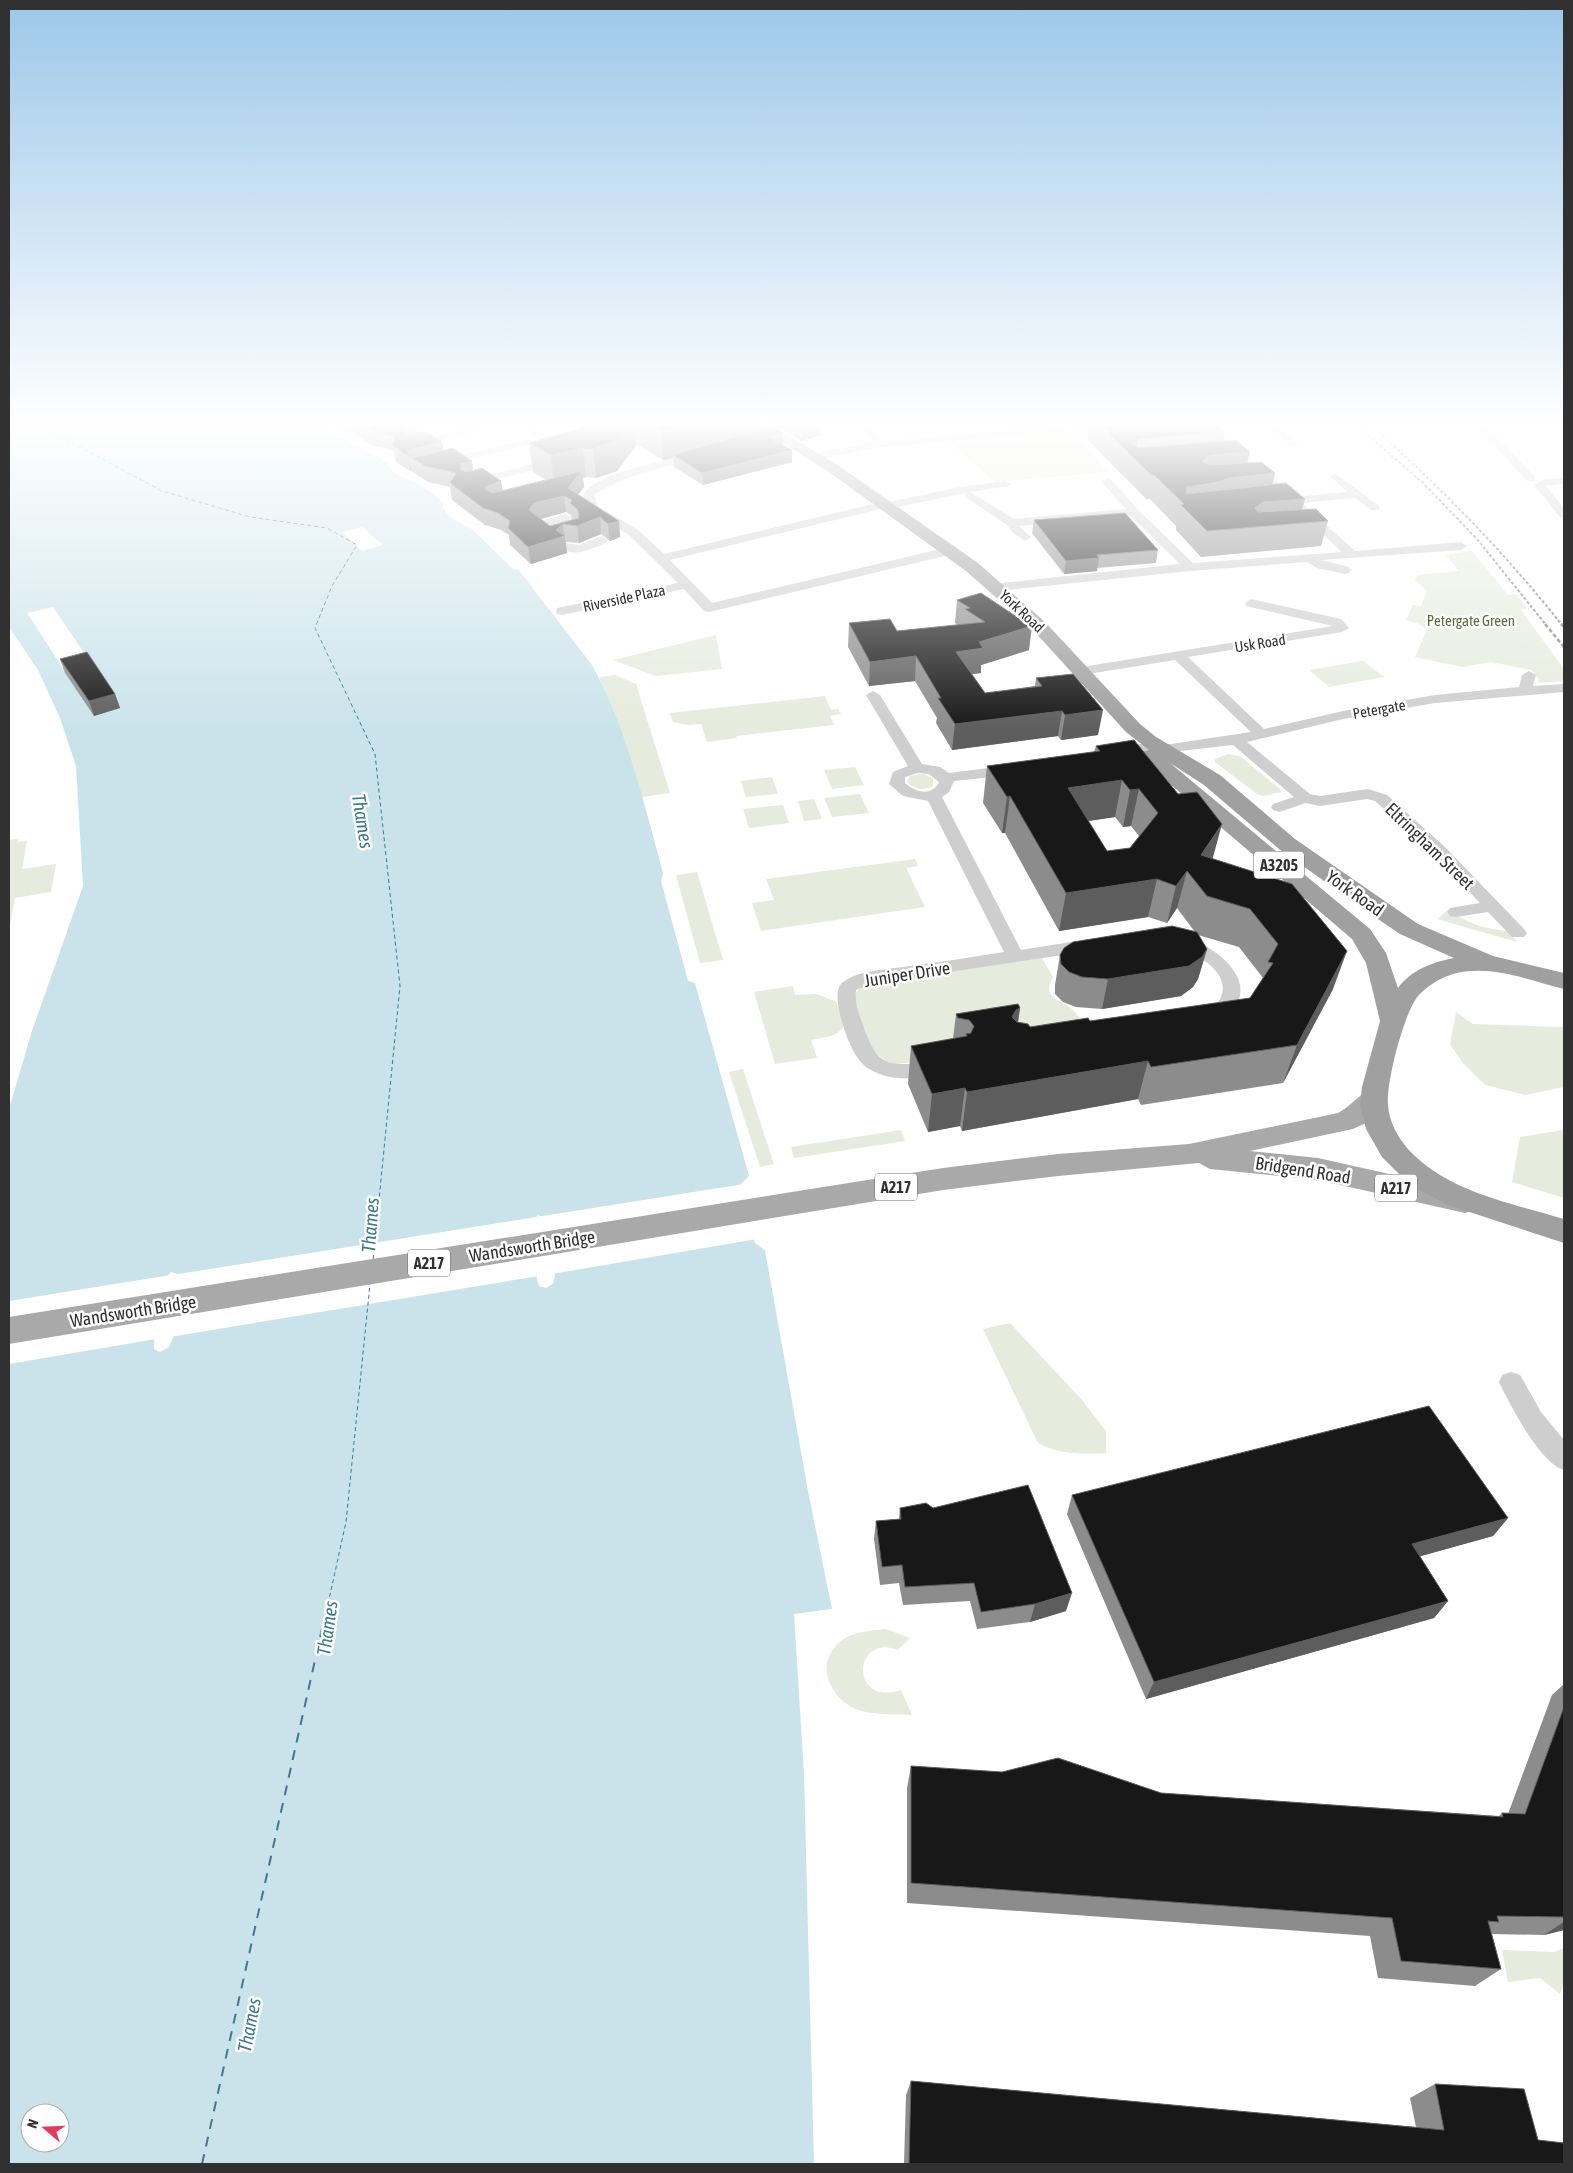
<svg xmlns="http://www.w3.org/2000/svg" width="1573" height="2173" font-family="'Asap Condensed',sans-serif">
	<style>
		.green { fill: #e6ebdd }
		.water { fill: #cae3eb; fill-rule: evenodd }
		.pier { fill: #fff }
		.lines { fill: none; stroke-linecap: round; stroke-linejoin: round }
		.ferry-far1 { stroke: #3e7a8c; stroke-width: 1; stroke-dasharray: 4 3; stroke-linecap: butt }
		.ferry { stroke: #3e7a8c; stroke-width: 2; stroke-dasharray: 10 8; stroke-linecap: butt }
		.minor { fill: #cecece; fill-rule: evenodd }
		.primary { fill: #a9a9a9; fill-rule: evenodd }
		.trunk { fill: #a0a0a0; fill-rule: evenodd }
		.rail-far1 { stroke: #868686; stroke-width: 2; stroke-dasharray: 3 2; stroke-linecap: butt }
		.rail { stroke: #868686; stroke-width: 2.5; stroke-dasharray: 4 2.5; stroke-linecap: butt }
		.wall { fill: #8c8c8c; fill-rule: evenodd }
		.shaded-wall { fill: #5d5d5d }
		.building { fill: #181818; stroke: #5d5d5d; fill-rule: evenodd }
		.labels { text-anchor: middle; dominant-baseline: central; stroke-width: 5; stroke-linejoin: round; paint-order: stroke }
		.far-street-label { font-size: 15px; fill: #313131; stroke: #fff }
		.far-park-label { font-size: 15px; fill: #5b6d3f; stroke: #fff }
		.shield { fill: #fff; stroke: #6f6f6f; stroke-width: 1 }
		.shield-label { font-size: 16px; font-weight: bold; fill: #313131 }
		.street-label { font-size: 18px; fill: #313131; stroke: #fff }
		.water-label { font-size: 19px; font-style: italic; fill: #3e7a8c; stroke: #fff }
	</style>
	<rect width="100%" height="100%" fill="#fff"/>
	<g class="green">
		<path d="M1073 432 1108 472 995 482 949 442Z"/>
		<path d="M1472 551 1508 595 1516 594 1526 607V609L1521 610 1564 669V681L1538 683 1539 679 1531 670 1491 662 1462 667 1415 657 1427 630 1419 624 1406 620 1413 605 1421 606 1427 591 1415 580 1417 575 1459 571 1446 555Z"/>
		<path d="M716 635 722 669 656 676 613 660Z"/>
		<path d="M1363 661 1384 677 1329 687 1309 670Z"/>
		<path d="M615 675 636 684 670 793 642 797 599 677Z"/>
		<path d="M825 696 831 710 838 709 841 714 830 716 834 725 736 736 737 738 707 742 701 724 688 725 673 722 670 713Z"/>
		<path d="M1229 754 1241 757 1280 789 1281 792 1263 796 1257 794 1215 762V759Z"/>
		<path d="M855 767 864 785 832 789 824 770Z"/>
		<path d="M923 774 933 778V786C924 791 914 790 907 782L910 776Z"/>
		<path d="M772 777 778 794 746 797 741 781Z"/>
		<path d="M860 794 869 813 832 817 824 798Z"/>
		<path d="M814 799 822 819 804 821 798 801Z"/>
		<path d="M783 805 789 823 749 828 743 809Z"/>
		<path d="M18 839V842L27 841 22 869 56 864 51 892 15 898 9 930V840Z"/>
		<path d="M915 859 918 866 906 868 925 907 761 931 752 903 774 900 766 879Z"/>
		<path d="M697 872 723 960 700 963 676 875Z"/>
		<path d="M1449 909C1464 923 1488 930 1509 931L1517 942 1437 919Z"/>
		<path d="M1042 958 1053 977C1041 999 1060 999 1072 1009 1078 1013 1082 1024 1085 1030L948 1058 896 1064 886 1061 869 1047 852 1002 855 994 861 987 873 982Z"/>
		<path d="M793 986 795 995 817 994 836 1002 845 1024C839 1037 825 1037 811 1040L817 1058 775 1064 754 992Z"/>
		<path d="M1456 1012 1473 1024 1561 1027 1564 1025V1087L1525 1095 1485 1085 1463 1063 1450 1044Z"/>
		<path d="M743 1069 774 1164 760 1167 729 1072Z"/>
		<path d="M901 1130 905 1141 794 1158 791 1147Z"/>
		<path d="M1564 1130V1198L1512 1182 1520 1137Z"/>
		<path d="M1010 1323 1082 1400 1106 1431V1453C1081 1454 1060 1455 1038 1443L983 1329Z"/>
		<path d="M886 1629 910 1638 898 1650C853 1632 849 1707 901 1690L912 1715C897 1714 872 1715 858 1710 831 1700 814 1664 839 1643 852 1631 869 1631 886 1629Z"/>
		<path d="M1564 1948V1983L1560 1994 1540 1978 1508 1982 1502 1950 1554 1952Z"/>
	</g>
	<path class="water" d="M9 426H319L375 455 387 463 390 469 398 475 421 485 443 502V508L452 519 472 529 514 570 518 569 592 665C627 729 644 804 663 873L661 881 688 981 695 983 749 1176 740 1185 755 1243 765 1250 808 1491 832 1609 794 1614 804 1774 814 2164H9V1109L32 1031 83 886 76 766 60 718 38 670 9 627ZM538 1215 548 1221 555 1276 553 1284 546 1288 539 1286 537 1279 532 1223ZM171 1272 177 1274 180 1278 173 1338 169 1347 160 1352 154 1349V1342L162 1281ZM30 2113H60V2143H30Z"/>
	<g class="pier">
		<path d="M362 527 383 545 362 551 342 532Z"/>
		<path d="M53 607 93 666 120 708 94 716 27 613Z"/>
		<path d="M744 1184 757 1239 552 1274 545 1222 538 1218 534 1224 539 1276 170 1337 177 1279 172 1275Z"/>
		<path d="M171 1275 165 1282 156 1339 9 1364V1301Z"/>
	</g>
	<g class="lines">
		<g class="ferry-far1">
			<path d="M41 426 162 491 250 517 327 528 357 545 332 586 315 628 375 754 400 986 373 1261"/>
			<path d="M322 1631 346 1522 370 1284"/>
		</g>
		<path class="ferry" d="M202 2164 322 1629"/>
		<g class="minor">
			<path d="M346 426H366L336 434 331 431Z"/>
			<path d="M479 426H497L412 448 407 445 408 443Z"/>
			<path d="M519 426H531L573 453 575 458 574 460 469 486 465 485V481L564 456Z"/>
			<path d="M861 426H871L883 441 1059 426H1100L1095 429 880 447 814 460 809 457 814 454 873 442Z"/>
			<path d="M1265 426H1277L1300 444 1295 447 1291 446Z"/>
			<path d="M1476 426H1487L1535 477V481H1527Z"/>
			<path d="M529 439 534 442 533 444 441 466 436 463 437 461Z"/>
			<path d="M698 453 703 456 702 458C665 467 628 474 595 494V500L599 507 637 529 664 554 885 501 889 502 960 487 1005 481 1011 484 1009 486 970 492 1014 519 1126 509 1102 482 1108 479 1112 480 1138 510 1193 563 1342 552 1290 504H1274V500L1283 498 1249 467 1248 465 1253 462 1295 497 1347 492 1330 476 1335 473 1379 506V510H1371L1355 498 1302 503 1355 551 1461 542 1467 546 1461 550 1321 560 1349 567 1351 570 1349 573 1345 574 1317 568 1307 562 1190 571 997 591 993 590 991 587 993 584 1180 564 1131 516 1019 526 1031 537 1025 541 1012 532 1007 525 965 497V493L888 509 884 508 670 560 712 603 949 547 955 551 953 554 709 612 704 611 684 589 562 615 557 614 556 611 557 608 678 583 629 535 591 511 583 500 584 493C604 470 669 460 698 453Z"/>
			<path d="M1564 478V484L1546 486 1564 508V518L1560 517 1534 485 1545 479Z"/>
			<path d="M566 514 572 517 569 520 579 528V534L552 541 533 527 537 522ZM558 523 566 530 554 533 546 526Z"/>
			<path d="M602 536 608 540 606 543C593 548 572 559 560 547L566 543 579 545Z"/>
			<path d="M1251 599 1341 619 1349 628 1342 632 1188 657 1264 729 1343 711 1435 695 1519 687 1522 675 1529 671 1536 675 1533 686 1564 684V692L1435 703 1343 719 1247 742 1310 794 1320 796 1368 789 1387 795 1444 846 1524 929 1527 933 1524 937H1512L1488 912 1456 917 1450 916 1447 912 1450 908 1480 903 1432 852 1375 801 1367 799 1320 806 1306 803 1279 812 1273 810 1271 807 1273 804 1294 797 1233 745 1171 752H1109L1106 749 1109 746 1114 744H1171L1251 732 1175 660 1082 675 1075 671 1082 667 1333 626 1246 606 1245 603Z"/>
			<path d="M873 691 880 695 922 764 940 767 949 773 1012 765 1020 770 1012 775 954 781 949 792 942 797 1021 950 1090 939 1096 941 1099 945 1096 949 1090 951 869 984 856 990C854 1004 860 1016 864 1028 876 1060 883 1067 919 1063 927 1062 934 1061 942 1063L945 1068 942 1073C920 1079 891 1082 871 1070 865 1067 860 1062 857 1057 848 1045 828 992 843 982 861 969 888 970 909 966 941 962 972 957 1004 952L928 801 903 796 889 784 893 772 908 766 866 695ZM918 773 929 774 939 782C932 797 915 792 905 783V777Z"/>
			<path d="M1180 935C1214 944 1268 984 1224 1018 1217 1023 1212 1026 1203 1024L1200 1019C1205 1011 1215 1008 1220 999 1234 972 1193 952 1174 945L1171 941 1174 937Z"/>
			<path d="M1511 1372 1520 1375 1541 1412 1564 1440V1470C1540 1463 1510 1405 1499 1382L1502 1375Z"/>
		</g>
		<path class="primary" d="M1374 1088 1384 1091 1388 1098 1366 1123 1353 1129 1250 1151 1318 1158 1465 1191 1476 1194 1480 1202 1476 1210 1465 1213 1318 1180 1210 1169 1199 1163 1058 1176 943 1190 9 1344V1317L943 1168 1058 1154 1189 1144 1338 1113C1352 1106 1359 1093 1374 1088Z"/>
		<path class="trunk" d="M756 426H773L839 466 978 563 1045 622 1140 724 1156 737 1220 775 1295 839 1418 924 1493 956 1564 973V989C1529 980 1489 964 1453 974 1440 978 1427 986 1418 996 1404 1013 1386 1082 1388 1105 1389 1121 1397 1136 1408 1149 1447 1192 1511 1203 1564 1219V1243L1448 1205 1409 1184 1382 1157 1366 1129 1360 1106 1362 1087 1380 1021 1366 963 1352 939 1142 760 1139 756 1142 752 1149 750 1126 732 1033 630 966 571 829 472ZM1170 763 1204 785 1279 849 1372 915 1400 934 1454 958C1433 962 1411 970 1398 988L1386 953 1370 929Z"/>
		<g class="rail-far1">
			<path d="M1357 426 1422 482 1477 539 1546 625"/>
			<path d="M1371 426C1441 487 1504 552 1562 625"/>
		</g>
		<g class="rail">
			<path d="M1545 624 1564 647"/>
			<path d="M1561 624 1564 627"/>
		</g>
	</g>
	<g class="wall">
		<path d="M350 426H415L417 433 444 450 503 491 546 480 533 472 529 443 577 429V426H761V429L783 433V445L792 462 703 485 674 467 673 458 663 460 637 444 617 471 596 478 586 477 583 478 584 487 578 495 619 521 620 537 610 541 601 534 579 543 566 542 567 553 531 564 510 545 509 535 501 530 485 525 452 500 450 487 428 482 411 471V469L410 471 396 462 394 451 372 445 351 432ZM566 512 571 515 572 520 550 526 541 519Z"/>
		<path d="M776 426H821V435L801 441Z"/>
		<path d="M1088 426H1218L1225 432 1223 441 1247 462 1275 473 1272 484 1302 509 1328 521 1321 546 1201 557 1176 530V526L1150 499H1146L1087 439Z"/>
		<path d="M1034 520 1158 550 1156 563 1097 568V571L1064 574 1032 533Z"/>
		<path d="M981 593 1029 650 981 665V673L972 674 985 693 1035 686 1036 678 1098 735 1061 740 1058 736 952 750 936 723 937 718 915 681 869 686 848 647 849 623 897 631 958 625 955 623 957 600Z"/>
		<path d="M60 659 115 694 120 708 94 716 65 673Z"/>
		<path d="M1096 746 1212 859 1333 989 1283 1083 1141 1105 1138 1099 962 1131 960 1126 928 1132 908 1084 911 1046 953 1039 956 1014 1020 1008 1018 1023 1030 1027 1090 1021 1250 998 1263 978 1239 947 1198 935 1207 949 1198 979 1193 987 1181 996 1102 1009 1076 1007 1063 1002 1055 994V985L1060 955 1195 932 1177 908 1167 923 1148 917 1059 931 1005 833H1002L983 803 987 766 1094 752ZM1115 817 1123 827 1131 826 1139 836 1130 848 1107 851 1088 821Z"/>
		<path d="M1072 1495 1508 1518 1493 1536 1420 1556 1448 1601 1434 1618 1146 1699 1067 1514Z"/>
		<path d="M900 1508 1066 1611 1030 1622 977 1629 970 1601 903 1605 899 1583 880 1585 874 1539 876 1521 899 1519Z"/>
		<path d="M1564 1684V1930L1544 1935 1492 1934 1501 1969 1475 1986 1378 1978 1370 1936 907 1903V1788L911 1766 1161 1793 1499 1816 1502 1813 1508 1814 1552 1695Z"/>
		<path d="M911 2081 1416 2127 1410 2098 1435 2084 1538 2140 1564 2164H904L906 2095Z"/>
	</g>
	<g class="shaded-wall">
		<path d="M405 426H415L418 439 403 432Z"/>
		<path d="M627 426H635L637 444 617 471 596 478 593 449Z"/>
		<path d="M680 426H761V431L673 455V458L663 460 661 431Z"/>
		<path d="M801 426H821V435L801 441Z"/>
		<path d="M783 433V445L768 437Z"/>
		<path d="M1138 439 1134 459 1131 444Z"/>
		<path d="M442 442 445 457 420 463 408 455 411 469 410 471 407 455 409 450Z"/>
		<path d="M583 448 586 477 583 478 584 487 572 502V500L554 485 551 455Z"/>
		<path d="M792 450V462L703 485 702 473Z"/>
		<path d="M1250 452 1244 475 1205 479 1202 461 1210 455Z"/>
		<path d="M472 461 474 477 461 470V464Z"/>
		<path d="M1275 473 1269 498 1184 508 1187 487 1229 478Z"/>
		<path d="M501 481 504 498 488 504 485 487Z"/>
		<path d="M564 496 566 512 536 520 529 510 534 503Z"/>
		<path d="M1305 499 1298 523 1250 528 1255 508 1263 502Z"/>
		<path d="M600 517 601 534 579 543 577 526Z"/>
		<path d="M619 521 620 537 610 541 608 524Z"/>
		<path d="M563 524 567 553 531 564 528 547 556 530Z"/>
		<path d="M1099 558 1097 571 1064 574 1066 561Z"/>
		<path d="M1032 626 1029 650 981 665V673L954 676 956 652 979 642Z"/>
		<path d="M916 656 915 681 869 686 870 662Z"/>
		<path d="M115 694 120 708 94 716 89 701Z"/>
		<path d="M1103 710 1098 735 1061 740 1065 715Z"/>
		<path d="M1062 711 1058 736 952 750 955 724Z"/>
		<path d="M1122 780 1115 817 1062 825 1068 788Z"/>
		<path d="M1139 789 1131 826 1123 827 1130 790Z"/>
		<path d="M1010 796 1005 833H1002L1007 797Z"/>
		<path d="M1222 824 1212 861 1201 855Z"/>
		<path d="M1187 871 1177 908 1167 923 1176 886Z"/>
		<path d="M1157 879 1148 917 1059 931 1066 893Z"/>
		<path d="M1207 949 1198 979 1193 987 1181 996 1102 1009 1108 979Z"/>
		<path d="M1347 951 1333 989 1283 1083 1297 1045Z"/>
		<path d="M1020 1008 1014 1047 1012 1017 1016 1010Z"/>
		<path d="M1148 1061 1138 1099 962 1131 967 1092Z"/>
		<path d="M965 1088 960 1126 928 1132 932 1094Z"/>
		<path d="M1508 1518 1493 1536 1400 1562 1412 1544Z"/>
		<path d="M1072 1593 1066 1611 1030 1622 1035 1604Z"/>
		<path d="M1448 1601 1434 1618 1146 1699 1154 1682Z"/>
		<path d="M1564 1922V1930L1544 1935Z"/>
	</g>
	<g class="building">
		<path d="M363 426H407H405L403 432 410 435 424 431 442 442 409 450 407 455 393 446 395 437 369 430Z"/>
		<path d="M579 426H627L615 441 593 449 583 448 551 455 529 443 582 428Z"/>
		<path d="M652 426H680L661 431Z"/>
		<path d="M772 426 783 433 768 437 792 450 702 473 673 455Z"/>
		<path d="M1101 426H1218L1225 432 1138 439 1131 444 1138 448 1235 440 1250 452 1210 455 1202 461 1210 465 1261 462 1275 473 1229 478 1219 482 1187 487 1186 494 1286 483 1305 499 1263 502 1255 508 1258 512 1316 509 1328 521 1207 531 1181 505 1184 504 1154 475H1151Z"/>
		<path d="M453 448 472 461 461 464V470L467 472 482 468 501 481 485 487 486 490 493 493 582 471 568 488 619 521 608 524 600 517 577 526 563 524 556 530 565 536 528 547 508 528 510 521 498 513 483 508 450 483 456 473 425 466 408 455 413 458ZM564 496 572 500 570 503 578 510 579 518 550 526 529 510 534 503Z"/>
		<path d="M1125 513 1158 550 1097 555 1099 558 1066 561 1034 520Z"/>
		<path d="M981 593 1020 619 1030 618 1032 626 979 642 983 648 956 652 985 693 1042 686 1036 678 1073 674 1103 710 1065 715 1062 711 955 724 938 698H941L916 656 870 662 849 623 890 619 897 631 985 622 965 609 970 608 957 600Z"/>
		<path d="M87 652 115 694 89 701 60 659Z"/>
		<path d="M1134 740 1178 794 1197 792 1222 824 1201 855 1292 884 1347 951 1297 1045 1151 1067 1148 1061 967 1092 965 1088 932 1094 911 1046 967 1036 966 1034 971 1033 974 1026 969 1020 958 1018 956 1014 1018 1004 1020 1008 1016 1010 1012 1017 1017 1022 1028 1024 1030 1027 1088 1018 1090 1021 1250 998 1273 963 1268 962 1278 944 1250 909 1207 896 1187 871 1176 886 1157 879 1066 893 1010 796 1007 797 987 766 1100 751 1096 746ZM1122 780 1130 790 1139 789 1158 813 1130 848 1107 851 1068 788Z"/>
		<path d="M1172 926 1197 932 1207 949 1202 957 1189 966 1108 979 1082 977 1069 972 1061 964 1060 955 1064 948 1073 942Z"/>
		<path d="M1429 1406 1508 1518 1412 1544 1448 1601 1154 1682 1072 1495Z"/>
		<path d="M1028 1485 1072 1593 1035 1604 981 1612 974 1583 905 1587 902 1565 882 1567 876 1521 901 1519 900 1508 926 1503 933 1508Z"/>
		<path d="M1564 1707V1917L1497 1916 1499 1922 1488 1921 1501 1969 1401 1961 1392 1918 911 1883V1766L1002 1772 1058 1758 1161 1793 1503 1817 1502 1813 1525 1814Z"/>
		<path d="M911 2081 1444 2130 1435 2084 1524 2089 1538 2140 1564 2143V2164H909Z"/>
	</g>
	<linearGradient id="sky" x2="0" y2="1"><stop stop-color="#9cc7e9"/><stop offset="0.58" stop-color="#fff"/><stop offset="1" stop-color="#fff" stop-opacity="0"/></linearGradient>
	<rect width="1573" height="730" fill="url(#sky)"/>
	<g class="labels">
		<g class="far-street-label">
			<text transform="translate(624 598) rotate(-12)">Riverside Plaza</text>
			<text transform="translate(1022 611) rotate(43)">York Road</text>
			<text transform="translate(1260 643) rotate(-9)">Usk Road</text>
			<text transform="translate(1379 709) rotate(-10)">Petergate</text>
		</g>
		<g class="far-park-label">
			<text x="1471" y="620">Petergate Green</text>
		</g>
		<g class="shield">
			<rect x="1254" y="851.5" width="50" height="27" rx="4"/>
			<rect x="875" y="1173.5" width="42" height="27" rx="4"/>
			<rect x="1375" y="1174.5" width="42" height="27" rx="4"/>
			<rect x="408" y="1249.5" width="42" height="27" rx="4"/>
		</g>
		<g class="shield-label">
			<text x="1279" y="865">A3205</text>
			<text x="896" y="1187">A217</text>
			<text x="1396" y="1188">A217</text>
			<text x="429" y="1263">A217</text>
		</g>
		<g class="street-label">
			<text transform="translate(1430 846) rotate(44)">Eltringham Street</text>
			<text transform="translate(1355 893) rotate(35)">York Road</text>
			<text transform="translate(907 974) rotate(-9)">Juniper Drive</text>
			<text transform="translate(1303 1170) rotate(9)">Bridgend Road</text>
			<text transform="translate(532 1246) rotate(-9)">Wandsworth Bridge</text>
			<text transform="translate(133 1311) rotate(-9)">Wandsworth Bridge</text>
		</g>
		<g class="water-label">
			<text transform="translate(363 821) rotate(81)">Thames</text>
			<text transform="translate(370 1225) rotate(-86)">Thames</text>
			<text transform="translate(327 1628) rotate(-82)">Thames</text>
			<text transform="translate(249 2025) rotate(-79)">Thames</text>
		</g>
	</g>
	<rect width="1573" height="2173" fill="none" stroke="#313131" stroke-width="20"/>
	<g transform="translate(45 2128) rotate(289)"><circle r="24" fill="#ffffff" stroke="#adadad"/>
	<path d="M0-4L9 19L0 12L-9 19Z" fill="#e3395e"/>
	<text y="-8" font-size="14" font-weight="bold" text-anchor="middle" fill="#313131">N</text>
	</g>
</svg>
